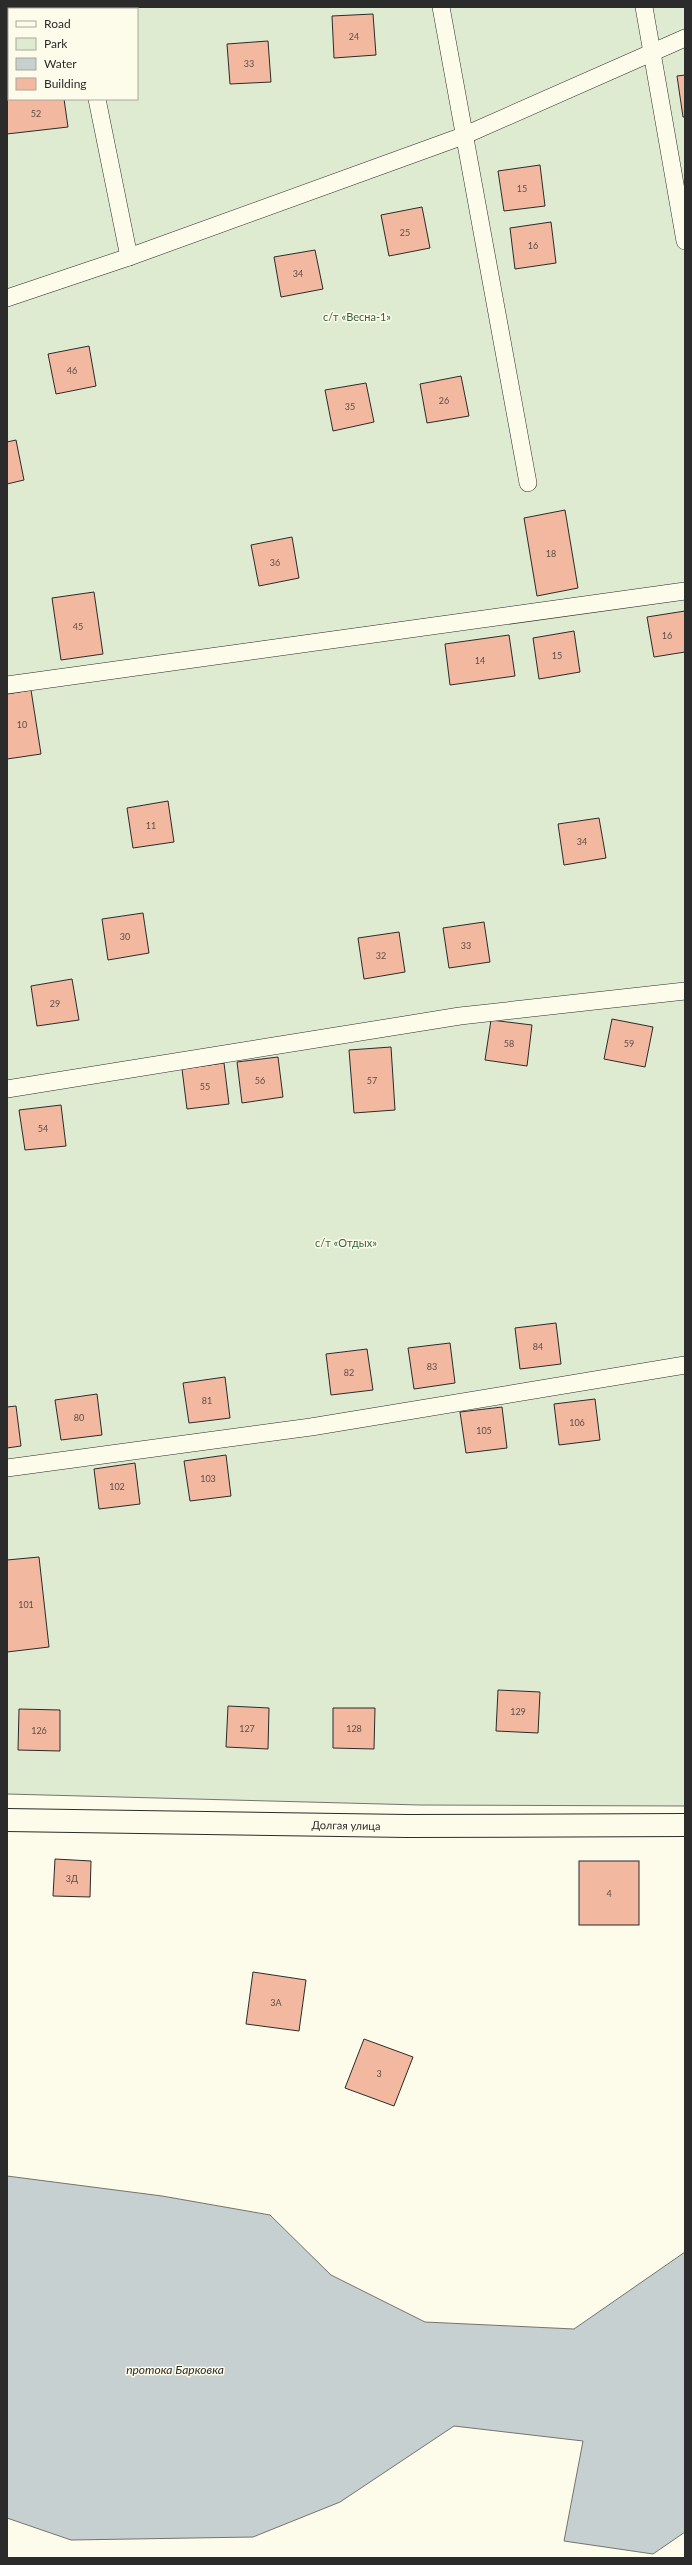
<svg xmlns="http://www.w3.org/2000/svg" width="692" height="2565" font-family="Lato,sans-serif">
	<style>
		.green { fill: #deebd1; stroke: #74746e; fill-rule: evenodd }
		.water { fill: #c7d0d0; stroke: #74746e }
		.building { fill: #f2b8a0; stroke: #2b2b2b }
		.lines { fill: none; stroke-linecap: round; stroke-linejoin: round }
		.lane-casing { stroke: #2b2b2b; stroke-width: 18 }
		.street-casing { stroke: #2b2b2b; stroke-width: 24 }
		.lane { stroke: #fdfbea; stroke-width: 17 }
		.street { stroke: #fdfbea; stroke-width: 22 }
		.labels { text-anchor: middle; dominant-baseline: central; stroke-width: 3; stroke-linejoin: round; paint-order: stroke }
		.number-label { font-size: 9px; fill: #5d4e48 }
		.park-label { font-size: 11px; fill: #34623c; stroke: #fdfbea }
		.street-label { font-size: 11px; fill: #2b2b2b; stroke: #fdfbea }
		.water-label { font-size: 12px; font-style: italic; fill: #2b2b2b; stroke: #fdfbea }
	</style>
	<rect width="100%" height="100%" fill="#fdfbea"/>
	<g class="green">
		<path d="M7 7H685V583L7 677ZM9 9H137V99H9Z"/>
		<path d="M685 599V1806L420 1805 7 1794V691Z"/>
	</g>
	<path class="water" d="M7 2176 162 2196 270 2215 331 2275 425 2322 574 2329 685 2252V2532L653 2554 564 2541 583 2441 454 2426 340 2502 253 2537 71 2540 7 2518Z"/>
	<g class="building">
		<path d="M373 14 376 55 334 58 332 16Z"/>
		<path d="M268 41 271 82 230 84 227 44Z"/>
		<path d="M9 68V99H64L68 127 7 134V69Z"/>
		<path d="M685 75V117H683L677 76Z"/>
		<path d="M540 165 545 206 504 211 498 171Z"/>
		<path d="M422 207 430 248 389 256 381 215Z"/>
		<path d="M551 222 556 263 515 269 510 228Z"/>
		<path d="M315 250 323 289 281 297 274 257Z"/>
		<path d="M89 346 96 386 56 394 48 354Z"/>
		<path d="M461 376 469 416 427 423 420 384Z"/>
		<path d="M366 383 374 422 333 431 325 390Z"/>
		<path d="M16 440 24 480 7 484V442Z"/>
		<path d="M565 510 578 588 537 596 524 518Z"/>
		<path d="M292 537 299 578 259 586 251 545Z"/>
		<path d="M94 592 103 654 61 660 52 598Z"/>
		<path d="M685 611V652L654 657 647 617Z"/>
		<path d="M574 631 580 672 539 679 533 638Z"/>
		<path d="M509 635 515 676 450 685 445 644Z"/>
		<path d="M31 690 41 754 7 759V694Z"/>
		<path d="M168 801 174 842 133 848 127 808Z"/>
		<path d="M599 818 606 858 564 865 558 824Z"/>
		<path d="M143 913 149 953 108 960 102 919Z"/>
		<path d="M484 922 490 962 449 968 443 928Z"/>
		<path d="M399 932 405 972 364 979 358 938Z"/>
		<path d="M72 979 79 1020 37 1026 31 986Z"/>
		<path d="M612 1019 653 1027 645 1067 604 1059Z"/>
		<path d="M491 1020 532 1025 527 1066 485 1060Z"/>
		<path d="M391 1047 395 1110 354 1113 349 1050Z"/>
		<path d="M278 1057 283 1097 242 1103 237 1062Z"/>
		<path d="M224 1063 229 1104 187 1109 182 1069Z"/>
		<path d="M61 1105 66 1146 25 1150 19 1110Z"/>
		<path d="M556 1323 561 1364 520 1369 515 1328Z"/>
		<path d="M450 1343 455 1383 414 1389 408 1348Z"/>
		<path d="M367 1349 373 1390 331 1395 326 1354Z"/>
		<path d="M225 1377 230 1418 189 1423 183 1383Z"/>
		<path d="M97 1394 102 1435 61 1440 55 1400Z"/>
		<path d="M595 1399 600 1440 559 1445 554 1404Z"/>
		<path d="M16 1406 21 1446 7 1448V1407Z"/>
		<path d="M502 1407 507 1448 466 1453 460 1412Z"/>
		<path d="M226 1455 231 1496 190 1501 184 1461Z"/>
		<path d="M135 1463 140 1504 99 1509 94 1469Z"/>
		<path d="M39 1557 49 1647 7 1652V1560Z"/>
		<path d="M498 1690 540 1692 538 1733 496 1731Z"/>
		<path d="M228 1706 269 1708 268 1749 226 1747Z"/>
		<path d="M333 1708H375L374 1749 333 1748Z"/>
		<path d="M19 1709 60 1710V1751L18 1750Z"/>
		<path d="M55 1859 91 1861 90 1897 53 1896Z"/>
		<rect x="579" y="1861" width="60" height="64"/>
		<path d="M253 1972 306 1980 299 2031 246 2024Z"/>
		<path d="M364 2039 413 2057 394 2106 345 2088Z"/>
	</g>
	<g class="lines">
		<defs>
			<g id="lane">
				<path d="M78 7V9"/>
				<path d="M441 7 528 483"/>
				<path d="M644 7 685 241"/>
				<path d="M97 99 129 257"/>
				<path d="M7 298 129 257 463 136 685 38"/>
				<path d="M7 685 685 591"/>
				<path d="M7 1089 460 1016 685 991"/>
				<path d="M7 1468 311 1427 685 1365"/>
			</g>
			<path id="street" d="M7 1820 407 1826 685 1825"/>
		</defs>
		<use href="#lane" class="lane-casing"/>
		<use href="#street" class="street-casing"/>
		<use href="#lane" class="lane"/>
		<use href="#street" class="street"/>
	</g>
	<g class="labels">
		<g class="number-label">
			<text x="354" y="36">24</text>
			<text x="249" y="63">33</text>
			<text x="36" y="113">52</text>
			<text x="522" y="188">15</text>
			<text x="405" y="232">25</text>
			<text x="533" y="245">16</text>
			<text x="298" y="273">34</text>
			<text x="72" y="370">46</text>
			<text x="444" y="400">26</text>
			<text x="350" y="406">35</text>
			<text x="551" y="553">18</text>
			<text x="275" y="562">36</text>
			<text x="78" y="626">45</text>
			<text x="667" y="635">16</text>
			<text x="557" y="655">15</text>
			<text x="480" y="660">14</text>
			<text x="22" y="724">10</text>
			<text x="151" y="825">11</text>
			<text x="582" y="841">34</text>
			<text x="125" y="936">30</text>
			<text x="466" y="945">33</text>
			<text x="381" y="955">32</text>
			<text x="55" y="1003">29</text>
			<text x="509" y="1043">58</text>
			<text x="629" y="1043">59</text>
			<text x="260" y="1080">56</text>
			<text x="372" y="1080">57</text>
			<text x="205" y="1086">55</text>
			<text x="43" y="1128">54</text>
			<text x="538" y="1346">84</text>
			<text x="432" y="1366">83</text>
			<text x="349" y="1372">82</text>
			<text x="207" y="1400">81</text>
			<text x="79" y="1417">80</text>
			<text x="577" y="1422">106</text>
			<text x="484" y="1430">105</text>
			<text x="208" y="1478">103</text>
			<text x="117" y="1486">102</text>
			<text x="26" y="1604">101</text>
			<text x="518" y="1711">129</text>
			<text x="247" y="1728">127</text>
			<text x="354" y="1728">128</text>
			<text x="39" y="1730">126</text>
			<text x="72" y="1878">3Д</text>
			<text x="609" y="1893">4</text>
			<text x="276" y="2002">3А</text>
			<text x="379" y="2073">3</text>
		</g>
		<g class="park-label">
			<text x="357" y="316">с/т «Весна-1»</text>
			<text x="346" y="1242">с/т «Отдых»</text>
		</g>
		<g class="street-label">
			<text transform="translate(346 1825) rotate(1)">Долгая улица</text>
		</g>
		<g class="water-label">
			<text x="175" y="2369">протока Барковка</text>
		</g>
	</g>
	<rect width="692" height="2565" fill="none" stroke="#2b2b2b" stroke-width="16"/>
	<rect x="8" y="8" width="130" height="92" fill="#fdfbea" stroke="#a9a89e"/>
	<rect x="16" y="21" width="20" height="6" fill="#fdfbea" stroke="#a9a89e"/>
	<text x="44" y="28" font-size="12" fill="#2b2b2b">Road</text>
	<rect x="16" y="38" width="20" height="12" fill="#deebd1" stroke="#a9a89e"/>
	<text x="44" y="48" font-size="12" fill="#2b2b2b">Park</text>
	<rect x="16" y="58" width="20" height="12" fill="#c7d0d0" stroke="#a9a89e"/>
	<text x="44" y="68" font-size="12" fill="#2b2b2b">Water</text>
	<rect x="16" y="78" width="20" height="12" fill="#f2b8a0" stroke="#a9a89e"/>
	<text x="44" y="88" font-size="12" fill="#2b2b2b">Building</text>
</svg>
